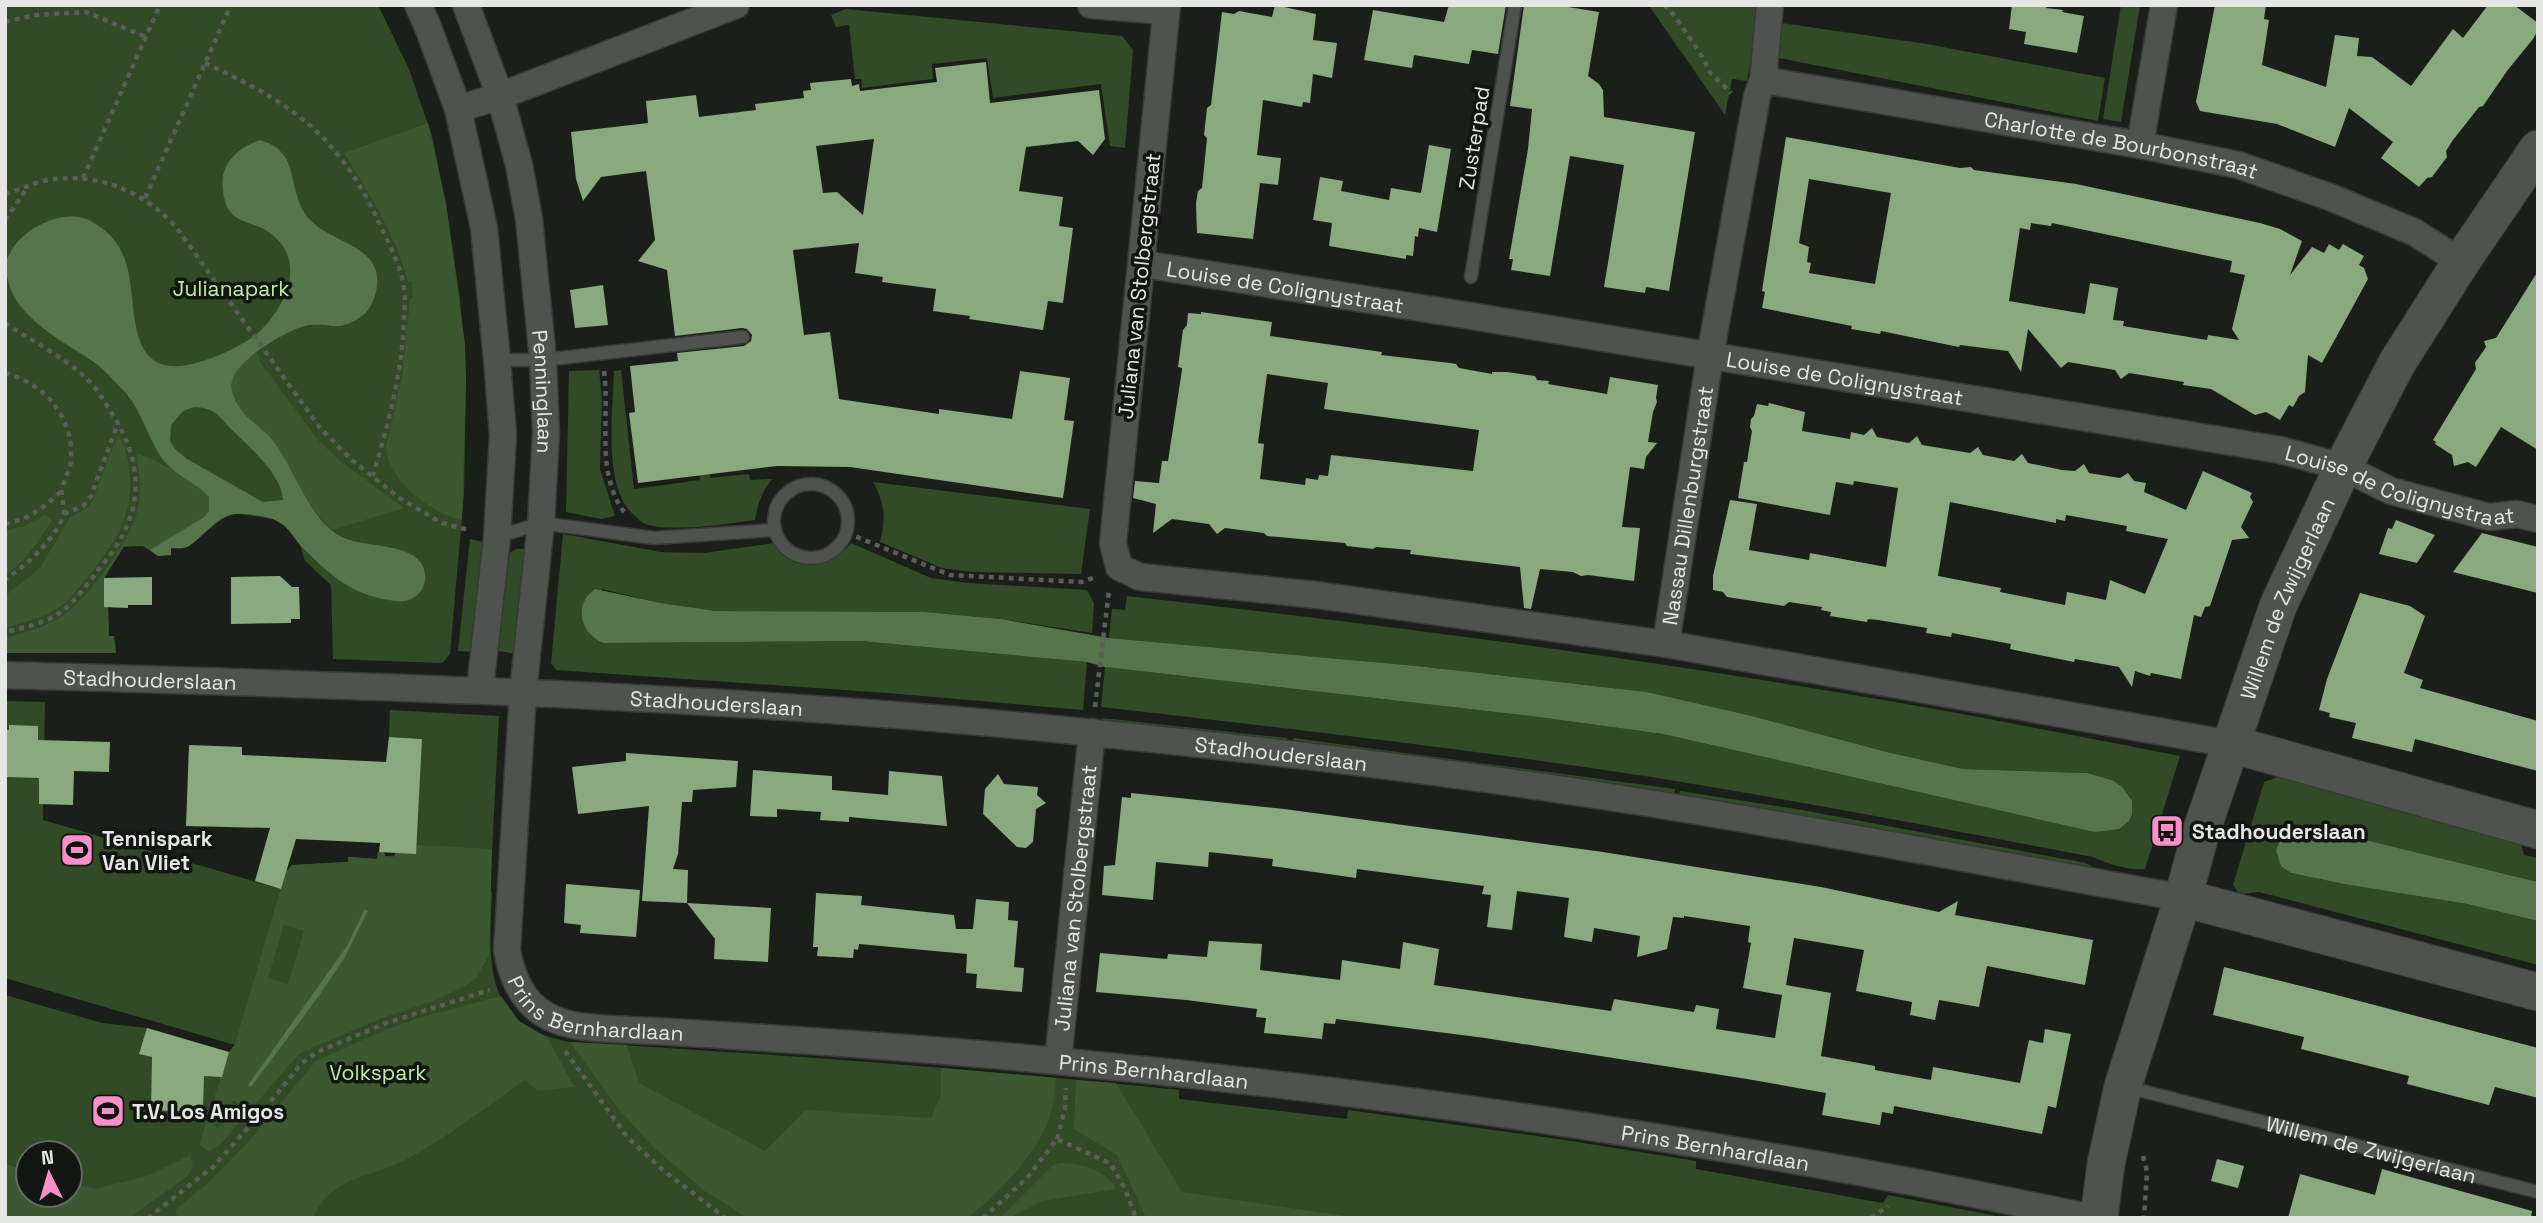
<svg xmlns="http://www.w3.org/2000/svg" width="2543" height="1223" font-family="'Space Grotesk',sans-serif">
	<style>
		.green { fill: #304b26; fill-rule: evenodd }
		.forest { fill: #3c5831; fill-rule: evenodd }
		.water { fill: #57754c; fill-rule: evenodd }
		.building { fill: #8aa97f; fill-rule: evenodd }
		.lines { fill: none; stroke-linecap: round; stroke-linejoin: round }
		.lane-casing { stroke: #373a36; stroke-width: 15 }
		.street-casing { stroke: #373a36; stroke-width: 29 }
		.secondary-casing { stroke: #373a36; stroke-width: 39 }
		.path { stroke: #5a5d58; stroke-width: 4.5; stroke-dasharray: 5 5; stroke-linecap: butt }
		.lane { stroke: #4e544d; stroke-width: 12 }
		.street { stroke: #4e544d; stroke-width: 26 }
		.secondary { stroke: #4e544d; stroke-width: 37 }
		.labels { text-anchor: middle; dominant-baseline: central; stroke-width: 7; stroke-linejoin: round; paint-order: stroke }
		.street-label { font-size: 21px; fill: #e4e7e3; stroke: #121610 }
		.park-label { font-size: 21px; fill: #bdedab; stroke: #121610 }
		.poi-label { font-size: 21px; font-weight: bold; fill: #e4e7e3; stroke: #121610; text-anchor: start }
	</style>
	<rect width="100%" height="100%" fill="#1b1f19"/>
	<g class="green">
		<path d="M5 5H378L409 69 432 136 446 204 460 299 466 381 464 494 450 654 442 663 333 659 331 585 305 561 300 545 286 527 277 520 236 513 222 519 185 548H171V555L158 556 143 546 124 547 104 578V606L108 607 109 636H114L116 653H5Z"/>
		<path d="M1641 5H1760L1747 81 1732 79 1725 115 1650 7Z"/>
		<path d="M2121 5H2140L2121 122 2103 119Z"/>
		<path d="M846 9 1122 36 1133 50 1125 148 1110 146 1101 84 993 98 987 58 932 64 933 79 862 88 861 79H855L849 25 836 27 831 15Z"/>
		<path d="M1775 22 1927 44 2105 78 2098 121 1769 56Z"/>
		<path d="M599 370 602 398 600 469 615 516 601 519 566 512 569 371Z"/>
		<path d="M621 370 634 489 700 480 697 450 706 448 710 478 749 474 750 480 772 479C762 492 758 503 755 520 724 524 678 532 648 525 643 524 639 520 635 516 602 489 613 411 614 371Z"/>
		<path d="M873 482 1090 509 1081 574 973 572 942 568 880 542C886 519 885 503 873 482Z"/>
		<path d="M563 534 661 552 704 553 775 543C778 547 781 553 785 556 805 574 837 561 851 543L931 578 968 583 1087 590 1094 603 1092 633 1001 619 925 612 716 611 661 603 602 589 604 643 860 641 1087 662 1083 710 888 693 556 670 551 663Z"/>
		<path d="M470 539 484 542 473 652 458 651Z"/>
		<path d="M516 549H524L529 555 519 654 498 651 508 554Z"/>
		<path d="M1127 596C1370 623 1612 654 1854 695 1963 713 2071 735 2180 756L2145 869C2128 871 2109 864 2093 857 1946 829 1799 801 1651 777 1469 749 1285 728 1101 707L1105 667 1531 716 1663 734 2094 832 2112 780 2087 773 1963 769 1887 752 1748 715 1647 692 1417 666 1109 638 1112 609 1125 610Z"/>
		<path d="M5 701 45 702 43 820 281 889 287 871 292 865 348 862V857L377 859 378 852H384L385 856H395L421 739 389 737 390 710 499 716 490 891 492 892C489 963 482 1026 570 1042 773 1054 976 1069 1179 1090V1099L1347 1119 1348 1110 1558 1139 1696 1161V1169L1883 1203 1888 1195 2007 1218H5V995L102 1023 147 1028 229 1052 235 1045 5 978ZM28 1153H70V1195H28Z"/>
		<path d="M1102 718 1287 738 1286 742 1102 722Z"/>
		<path d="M1293 738 1675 789 1674 797 1293 744Z"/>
		<path d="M2278 777 2520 841 2524 855 2538 858V882L2497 872 2291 873 2344 884 2467 904 2538 921V965L2259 892 2239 894 2233 885 2264 782Z"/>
		<path d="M1680 791 1802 810 2086 863 2104 874 1679 798Z"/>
	</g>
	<g class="forest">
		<path d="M428 123 446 204 465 344 466 381 462 520C432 514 387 480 386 447L402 376 410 299 413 298 412 282H408C396 235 369 194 344 153Z"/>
		<path d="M257 352 260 362 319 441 340 461 404 508 332 530 311 507 297 485 295 476 270 437 241 410 232 395V380L239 366Z"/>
		<path d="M118 434C127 447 128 460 130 476 133 519 113 545 87 578 80 586 73 596 65 603 50 616 25 622 5 628V596L40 568 70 517 87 508 92 502Z"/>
		<path d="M137 453C154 460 201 481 209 497 213 504 209 512 204 517L150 550 143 546H124L104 578V606L108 607 109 636H114L116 653H5V638C24 633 44 627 61 617 87 601 132 538 138 508 142 490 138 471 137 453Z"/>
		<path d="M45 515 52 520C39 541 26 561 5 575V531L24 526Z"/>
		<path d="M416 845 492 849 489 955 476 978 465 986 439 999 382 1018 300 1053 219 1146 209 1151 199 1145 229 1052 235 1044 286 871 292 865 348 862V857L377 859 378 852H384L385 856 394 857 395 853ZM284 925 304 931 288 984 268 978ZM234 1100 238 1103 218 1129 214 1125Z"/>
		<path d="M501 996 519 1021 548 1038 574 1087 538 1091 525 1080C486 1107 447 1138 405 1160 383 1172 356 1175 336 1189 325 1196 318 1207 313 1218H178L175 1210 209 1182 250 1140 316 1061 385 1030 419 1018Z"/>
		<path d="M570 1042 627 1045 639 1083 765 1151 806 1110 931 1118 941 1095V1068L1056 1078C1055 1091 1054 1103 1050 1116 1038 1154 998 1194 967 1218H748L706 1192 654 1148 616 1106Z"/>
		<path d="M1076 1080 1116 1083 1182 1192 1359 1218H1146L1117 1155 1074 1129Z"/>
		<path d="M190 1155 193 1166 188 1176 129 1218H5V1164L28 1171V1195H70V1183L95 1189 147 1176Z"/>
		<path d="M1059 1163C1080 1163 1106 1169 1116 1189L1043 1201 1009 1218H1000L1052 1166Z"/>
	</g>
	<g class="water">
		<path d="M260 140C300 152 287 183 304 212 323 245 387 241 376 292 373 303 369 312 359 318 336 333 331 322 309 325 289 328 239 359 233 378 229 388 234 400 240 408 247 419 261 427 270 437 295 466 308 522 344 538 368 549 429 541 425 580 424 590 416 599 405 601 400 602 395 601 389 600 350 594 329 574 301 546 294 538 289 528 280 523 271 516 251 514 239 514 218 512 204 538 187 547 182 549 176 548 171 548V555L158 556 150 550 204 517 209 511V497C197 483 176 476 164 461 147 438 142 409 122 389 113 380 105 370 95 363 61 339 0 312 7 259 13 243 28 230 44 223 60 216 79 213 94 223 110 232 121 246 126 263 139 303 123 380 192 364 211 360 245 345 259 332 287 305 307 260 270 233 259 224 242 224 232 214 226 208 224 199 223 190 219 165 237 148 260 140ZM194 407C200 407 205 408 210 410 220 415 224 422 231 429 248 446 282 474 283 500L263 502 187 459 175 449 170 441 171 425 183 411Z"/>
		<path d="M595 589 661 603 716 611 925 612 1001 619 1109 638 1417 666 1647 692 1748 715 1887 752 1963 769 2087 773 2112 780 2122 787 2132 801V814L2129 821 2119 829 2094 832 1663 734 1531 716 1105 667 1087 662 860 641 604 643C581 635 572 605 595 589Z"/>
		<path d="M2292 828H2315L2538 882V921L2467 904 2344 884 2291 873 2281 866 2276 850 2281 839Z"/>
		<path d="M365 909 368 911 345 957 318 997 251 1087 248 1085 347 946Z"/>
	</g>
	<g class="building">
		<path d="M1275 5 1316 14 1313 40 1337 43 1332 78 1313 74 1310 103 1303 102 1302 107 1263 100 1257 155 1281 158 1278 185 1260 183 1253 239 1197 233 1196 203 1198 191 1202 188 1207 138 1204 135 1207 108 1211 105 1222 12 1234 14 1239 11 1272 17Z"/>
		<path d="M1449 5H1506L1498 54 1472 50 1469 64 1414 55 1412 68 1364 60 1373 10 1444 22Z"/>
		<path d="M1524 5 1562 6 1599 12 1588 76 1599 84 1603 90 1604 117 1695 132 1669 291 1646 287 1645 293 1604 287 1624 165 1570 156 1550 276 1511 270 1513 259H1509L1528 149 1532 109 1510 106Z"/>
		<path d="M2012 5H2047L2046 8 2063 10 2062 12 2084 16 2077 53 2024 44 2026 32 2009 29Z"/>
		<path d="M2215 5H2266L2264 19 2269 20 2262 65 2326 87 2335 35 2359 38 2357 56 2372 57 2411 86 2453 29 2463 38 2488 5H2514L2538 23V30L2533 39 2507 71 2483 106 2479 107 2453 140 2446 151 2447 157 2432 177 2427 178 2419 187 2381 158 2393 142 2349 108 2335 147 2277 124 2200 111 2196 102Z"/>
		<path d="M986 62 990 103 1099 90 1105 139 1093 155 1078 141 1026 147 1019 191 1063 197 1059 226 1073 228 1063 303 1048 301 1043 330 969 319 970 316 933 311 936 289 882 282 883 277 855 273 859 243 793 250 804 335 830 332 839 399 939 414V409L1012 419 1020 371 1070 378 1064 420 1074 421 1063 498 850 467 777 466 638 483 629 413 635 412 630 366 678 361 677 353 744 346 751 341 752 335 747 329 742 328 675 336 667 270 638 261 655 240 646 171 601 177 583 201 576 179 571 132 648 123 646 101 696 95 699 117 756 110 755 104 804 98 803 91 811 90 810 83 851 79 852 86 859 84 860 91 937 82 935 68ZM874 139 863 215 837 192 823 193 816 146Z"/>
		<path d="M1786 137 1960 168 1971 167 1974 170 2076 184 2260 223 2280 229 2302 241 2290 275 2312 247 2324 253 2329 244 2339 250 2343 244 2364 256 2359 265 2364 268 2368 279 2322 363 2308 355 2305 392 2299 396 2293 407 2289 405 2280 420 2266 412 2255 415 2211 389 2183 385 2184 382 2129 373 2121 379 2115 370 2068 362 2061 368 2028 329 2021 372 2008 351 1960 345 1959 347 1881 331 1880 334 1851 329 1852 326 1762 308 1765 292 1762 291ZM1809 179 1891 193 1875 284 1809 273 1811 263 1807 262 1809 247 1799 243ZM2031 223 2051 226 2052 223 2232 261 2230 272 2245 275 2232 329 2239 340 2208 335 2207 340 2123 326 2124 321 2113 320 2118 288 2090 283 2085 314 2009 301 2020 228 2030 230Z"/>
		<path d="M1429 145 1451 149 1437 232 1419 228 1418 237 1415 236 1413 256 1406 255V259L1329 246 1332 223 1313 220 1320 177 1343 181 1341 191 1389 200 1391 188 1421 193Z"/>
		<path d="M2538 271V450L2501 427 2476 467 2468 462 2454 466 2452 455 2435 444 2436 442 2433 440 2476 369 2475 363 2486 347 2484 341 2496 338Z"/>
		<path d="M603 285 608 325 575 328 570 290Z"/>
		<path d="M1201 312 1272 322 1270 336 1382 352 1381 355 1450 363 1456 364 1459 368 1492 374V372H1507L1535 376 1537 380 1549 381 1548 384 1607 394 1610 377 1658 385 1656 398 1657 402 1653 412 1648 442 1657 443 1646 457 1644 469 1630 467 1622 527 1640 528 1634 581 1588 575 1581 576 1573 572 1540 569 1531 609 1524 608 1520 567 1410 554 1411 550 1376 547 1373 549 1347 546 1345 543 1267 536 1264 533 1225 528 1217 534 1209 524 1172 519 1153 533 1156 504 1133 498 1135 481 1159 483 1162 461H1168L1182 370V368L1178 367 1183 330 1187 325 1188 313 1201 314ZM1267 374 1328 383 1324 409 1479 430 1473 471 1331 455 1328 476 1319 475 1318 480 1306 478 1305 485 1260 479 1264 444 1258 443Z"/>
		<path d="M1769 403 1805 412 1802 431 1850 439 1851 432 1864 435 1872 428 1877 437 1909 443 1917 436 1922 445 1970 453 1978 447 1983 455 2014 461 2022 454 2028 463 2062 470 2075 471 2084 464 2089 473 2120 478 2128 473 2134 481 2146 483 2144 492 2186 510 2203 471 2252 493 2250 497 2253 502 2241 527 2249 538 2232 540 2210 606 2205 607 2201 617 2194 615 2181 679 2151 673 2150 676 2135 671 2132 687 2119 667 2075 659 2074 662 2010 649 2011 644 1952 633 1951 637 1926 633 1927 628 1878 620 1868 619 1867 622 1830 616 1831 612 1821 610 1822 607 1789 602 1784 606 1727 597 1723 592 1713 590V576L1730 500 1757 504 1749 550 1809 560 1810 553 1886 567 1898 488 1854 481 1853 485 1836 482 1830 515 1738 498 1744 462H1747L1752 431 1750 427 1751 419 1754 416 1757 404 1768 406ZM1950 502 2056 523V519L2065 521 2066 515 2127 526 2126 531 2168 539 2145 594 2110 580 2106 600 2067 592 2065 605 2000 592 2001 588 1938 576Z"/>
		<path d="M2396 520 2435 535 2417 563 2379 554 2388 528 2392 529Z"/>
		<path d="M2482 533 2538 547V593L2453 572Z"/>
		<path d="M280 576 292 587H299L300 619H291V623L231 624V577Z"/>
		<path d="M152 577V605H128V608L104 607V578Z"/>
		<path d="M2360 593 2410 606 2425 616 2404 673 2423 680 2420 688 2538 721V771L2415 739 2412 752 2352 738 2356 723 2329 717 2330 713 2319 710 2327 679Z"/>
		<path d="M9 725 38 726V740L110 742 109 772 74 771 73 805 39 804V778L7 777 5 730H9Z"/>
		<path d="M389 737 422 739 416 854 379 852 380 843 296 839 281 889 255 881 270 828 186 826 189 745 242 747V755L386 762Z"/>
		<path d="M626 753 738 761 736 787 693 790 692 802H682L678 854 673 869 688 870 687 903 642 901 649 806 578 814 572 767 626 761Z"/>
		<path d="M753 770 832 776V790L888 795 889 771 942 776 947 826 849 817V822L820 820 821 812 777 809V817L750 816Z"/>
		<path d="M998 774 1004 784 1038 787 1037 795 1046 803 1036 809 1033 842 1026 848 1017 847 983 814 985 789Z"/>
		<path d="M1131 793 1284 809 1603 852 1821 887 1939 912 1958 901 1955 915 2093 940 2085 985 1987 966 1979 1007 1939 1000 1935 1020 1910 1015 1912 1002 1856 991 1864 950 1794 938 1786 985 1831 993 1821 1056 1875 1066V1070L1931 1080 1933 1067 2020 1083 2029 1040 2043 1043 2045 1029 2071 1034 2056 1108 2048 1106 2042 1134 1894 1106 1893 1114 1882 1112 1880 1125 1822 1115 1826 1093 1747 1079 1485 1038 1336 1019 1335 1024 1324 1023 1322 1039 1264 1033 1266 1018 1256 1017 1257 1009 1186 1000 1096 992 1100 953 1167 959 1168 954 1207 957 1209 941 1262 944 1260 970 1340 980 1342 960 1400 969 1403 942 1439 949 1434 985 1611 1011 1614 999 1694 1012 1696 1005 1719 1009 1716 1029 1775 1038 1782 995 1743 988 1751 943 1748 942 1750 926 1684 916V918L1673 917 1667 949 1637 957 1640 936 1594 928 1592 942 1564 937 1569 898 1517 891 1512 930 1487 927 1491 895 1482 894 1484 886 1357 869 1356 878 1272 866 1273 859 1209 852 1208 867 1156 862 1153 900 1102 895 1104 866 1115 865 1122 797 1131 798Z"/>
		<path d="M566 884 640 890 636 937 580 933 581 925 564 923Z"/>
		<path d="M816 893 862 896 861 905 954 915 956 929H973L976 899 1009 902 1008 920 1018 921 1014 967 1024 968 1022 992 976 988 977 974 966 973 967 954 859 944 858 950 854 949 853 958 817 956 818 947H813Z"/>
		<path d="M687 903 771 908 768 962 714 959 715 939Z"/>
		<path d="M2224 967 2325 992 2538 1048V1098L2495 1087 2489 1105 2407 1084 2409 1076 2301 1049 2304 1037 2213 1015Z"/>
		<path d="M147 1028 229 1052 222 1077 204 1076 203 1106H192V1112L151 1110 152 1057 139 1054Z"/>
		<path d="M2217 1159 2244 1166 2238 1188 2211 1181Z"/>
		<path d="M2382 1169 2532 1211 2531 1218H2288L2300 1174 2375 1195Z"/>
	</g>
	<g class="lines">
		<defs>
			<g id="lane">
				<path d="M1471 277 1515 5"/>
				<path d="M497 360H543L743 337"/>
				<circle cx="811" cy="521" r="37"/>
				<path d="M497 537 541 523 654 538 775 530"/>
				<path id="s1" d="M2127 1087 2538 1192"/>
			</g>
			<g id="street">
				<path d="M418 5 428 27 458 109 484 228 497 360 503 435 497 537 480 689"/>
				<path id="s2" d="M466 5 500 96 519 165 529 219 543 360 546 433 541 523 523 692 507 950C512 980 526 1009 556 1020 579 1029 604 1028 629 1030 659 1031 689 1033 720 1035 832 1042 945 1050 1057 1061 1404 1094 1751 1146 2092 1218"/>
				<path d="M1091 5 1165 11"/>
				<path d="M1167 5 1113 543 1119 567 1140 577 1317 595 1666 644 2231 744"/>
				<path id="s3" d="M1763 80 2140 145 2238 165 2330 197 2414 232 2461 262"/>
				<path d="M458 109 500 96 736 5"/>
				<path d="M2140 145 2164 5"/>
				<path id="s4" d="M1142 264 1465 315 2280 450 2343 467 2391 491 2489 517 2517 514 2538 519"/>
				<path id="s5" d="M1666 644 1710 356 1757 96 1763 80 1770 5"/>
				<path id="s6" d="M5 675C369 686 732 695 1094 733 1273 751 1452 772 1629 800 1814 829 1998 865 2183 898"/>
				<path id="s7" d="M1058 1061 1092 732"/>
			</g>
			<g id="secondary">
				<path d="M2231 744 2538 830"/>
				<path d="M2183 898 2538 992"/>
				<path id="s8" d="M2099 1218 2106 1164 2123 1086 2183 898 2200 835 2278 606 2343 467 2397 363 2461 262 2538 149"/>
			</g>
		</defs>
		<use href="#lane" class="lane-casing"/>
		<use href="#street" class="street-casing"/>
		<use href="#secondary" class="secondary-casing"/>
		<g class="path">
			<path d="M1664 5 1670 10 1699 51 1710 72 1731 93"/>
			<path d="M5 22 36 15 86 12 146 37"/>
			<path d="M205 63C295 105 340 136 382 229 391 248 401 267 404 288 406 298 404 310 404 320 402 374 388 425 373 476"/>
			<path d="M83 178 160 5"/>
			<path d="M5 194C19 190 33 183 47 180 97 171 147 192 179 231L320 428 353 461 401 499 442 523 469 530"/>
			<path d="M145 198 231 5"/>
			<path d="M5 220 28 187"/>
			<path d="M5 323C31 340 62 356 85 377 96 387 103 399 111 412 145 465 145 514 103 564 90 580 77 600 61 612 46 623 23 628 5 632"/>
			<path d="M604 371C610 418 595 472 624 512"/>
			<path d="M5 373C44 383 74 417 71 460 70 471 63 480 62 491 61 500 66 509 63 517 51 544 28 563 5 580"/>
			<path d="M64 514 83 506 91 496 118 423"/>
			<path d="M5 524C29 519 44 508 61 491"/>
			<path d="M847 533 950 575 1082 582 1095 577"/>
			<path d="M1095 707 1109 590"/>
			<path d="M565 1051 628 1138 663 1170 725 1218"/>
			<path d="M1057 1139 1065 1108 1066 1088"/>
			<path d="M2143 1156 2147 1172 2144 1218"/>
			<path d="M148 1218 213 1167 263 1111 301 1064 317 1052 389 1022 490 990"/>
			<path d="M983 1218 1027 1178 1057 1139 1111 1164 1125 1189 1136 1218"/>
			<path d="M1871 1218 1888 1206"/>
		</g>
		<use href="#lane" class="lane"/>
		<use href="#street" class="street"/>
		<use href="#secondary" class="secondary"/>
	</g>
	<defs>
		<symbol id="bus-square" viewBox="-11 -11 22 22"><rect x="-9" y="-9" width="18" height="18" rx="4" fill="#f98fc9" stroke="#121610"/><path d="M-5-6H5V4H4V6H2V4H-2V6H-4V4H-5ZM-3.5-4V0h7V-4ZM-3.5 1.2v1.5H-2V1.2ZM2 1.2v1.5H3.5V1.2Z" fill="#111"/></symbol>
		<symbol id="stadium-square" viewBox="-11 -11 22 22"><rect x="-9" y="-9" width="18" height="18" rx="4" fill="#f98fc9" stroke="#121610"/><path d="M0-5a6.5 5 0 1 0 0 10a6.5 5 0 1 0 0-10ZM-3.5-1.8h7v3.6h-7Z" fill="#111"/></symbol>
	</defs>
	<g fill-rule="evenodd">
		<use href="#bus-square" x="2148" y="812" width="38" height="38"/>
		<use href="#stadium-square" x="58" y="831" width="38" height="38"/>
		<use href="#stadium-square" x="89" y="1092" width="38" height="38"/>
	</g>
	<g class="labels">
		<g class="street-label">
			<text transform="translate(1474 138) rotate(-81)">Zusterpad</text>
			<text stroke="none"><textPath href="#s3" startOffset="364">Charlotte de Bourbonstraat</textPath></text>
			<text transform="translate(1139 286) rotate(-84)">Juliana van Stolbergstraat</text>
			<text stroke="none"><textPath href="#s4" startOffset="145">Louise de Colignystraat</textPath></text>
			<text stroke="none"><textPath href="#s4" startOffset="712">Louise de Colignystraat</textPath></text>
			<text stroke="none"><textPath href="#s2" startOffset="397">Penninglaan</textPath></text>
			<text stroke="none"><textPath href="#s4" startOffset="1279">Louise de Colignystraat</textPath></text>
			<text stroke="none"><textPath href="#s5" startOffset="140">Nassau Dillenburgstraat</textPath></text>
			<text stroke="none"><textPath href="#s8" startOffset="649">Willem de Zwijgerlaan</textPath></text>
			<text stroke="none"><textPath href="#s6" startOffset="145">Stadhouderslaan</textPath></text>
			<text stroke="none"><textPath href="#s6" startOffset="712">Stadhouderslaan</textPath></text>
			<text stroke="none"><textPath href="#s6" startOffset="1279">Stadhouderslaan</textPath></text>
			<text stroke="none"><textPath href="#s7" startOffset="164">Juliana van Stolbergstraat</textPath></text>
			<text stroke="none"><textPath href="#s2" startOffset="1080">Prins Bernhardlaan</textPath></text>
			<text stroke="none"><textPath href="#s2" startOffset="1647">Prins Bernhardlaan</textPath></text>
			<text stroke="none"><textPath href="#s2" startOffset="2214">Prins Bernhardlaan</textPath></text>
			<text stroke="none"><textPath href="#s1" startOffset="252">Willem de Zwijgerlaan</textPath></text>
		</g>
		<g class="park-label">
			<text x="231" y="288">Julianapark</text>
			<text x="378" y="1072">Volkspark</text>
		</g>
		<g class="poi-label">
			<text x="2192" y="831">Stadhouderslaan</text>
			<text x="102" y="838">Tennispark<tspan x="102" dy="24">Van Vliet</tspan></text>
			<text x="132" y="1111">T.V. Los Amigos</text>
		</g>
	</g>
	<rect width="2543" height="1223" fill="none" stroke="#e4e7e3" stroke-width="14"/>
	<g transform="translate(49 1174) rotate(355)"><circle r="33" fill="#121610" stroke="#666a64" stroke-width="2"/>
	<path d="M0-5L12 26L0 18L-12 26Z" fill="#f98fc9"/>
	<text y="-10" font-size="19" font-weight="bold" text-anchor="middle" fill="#e4e7e3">N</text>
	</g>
</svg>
